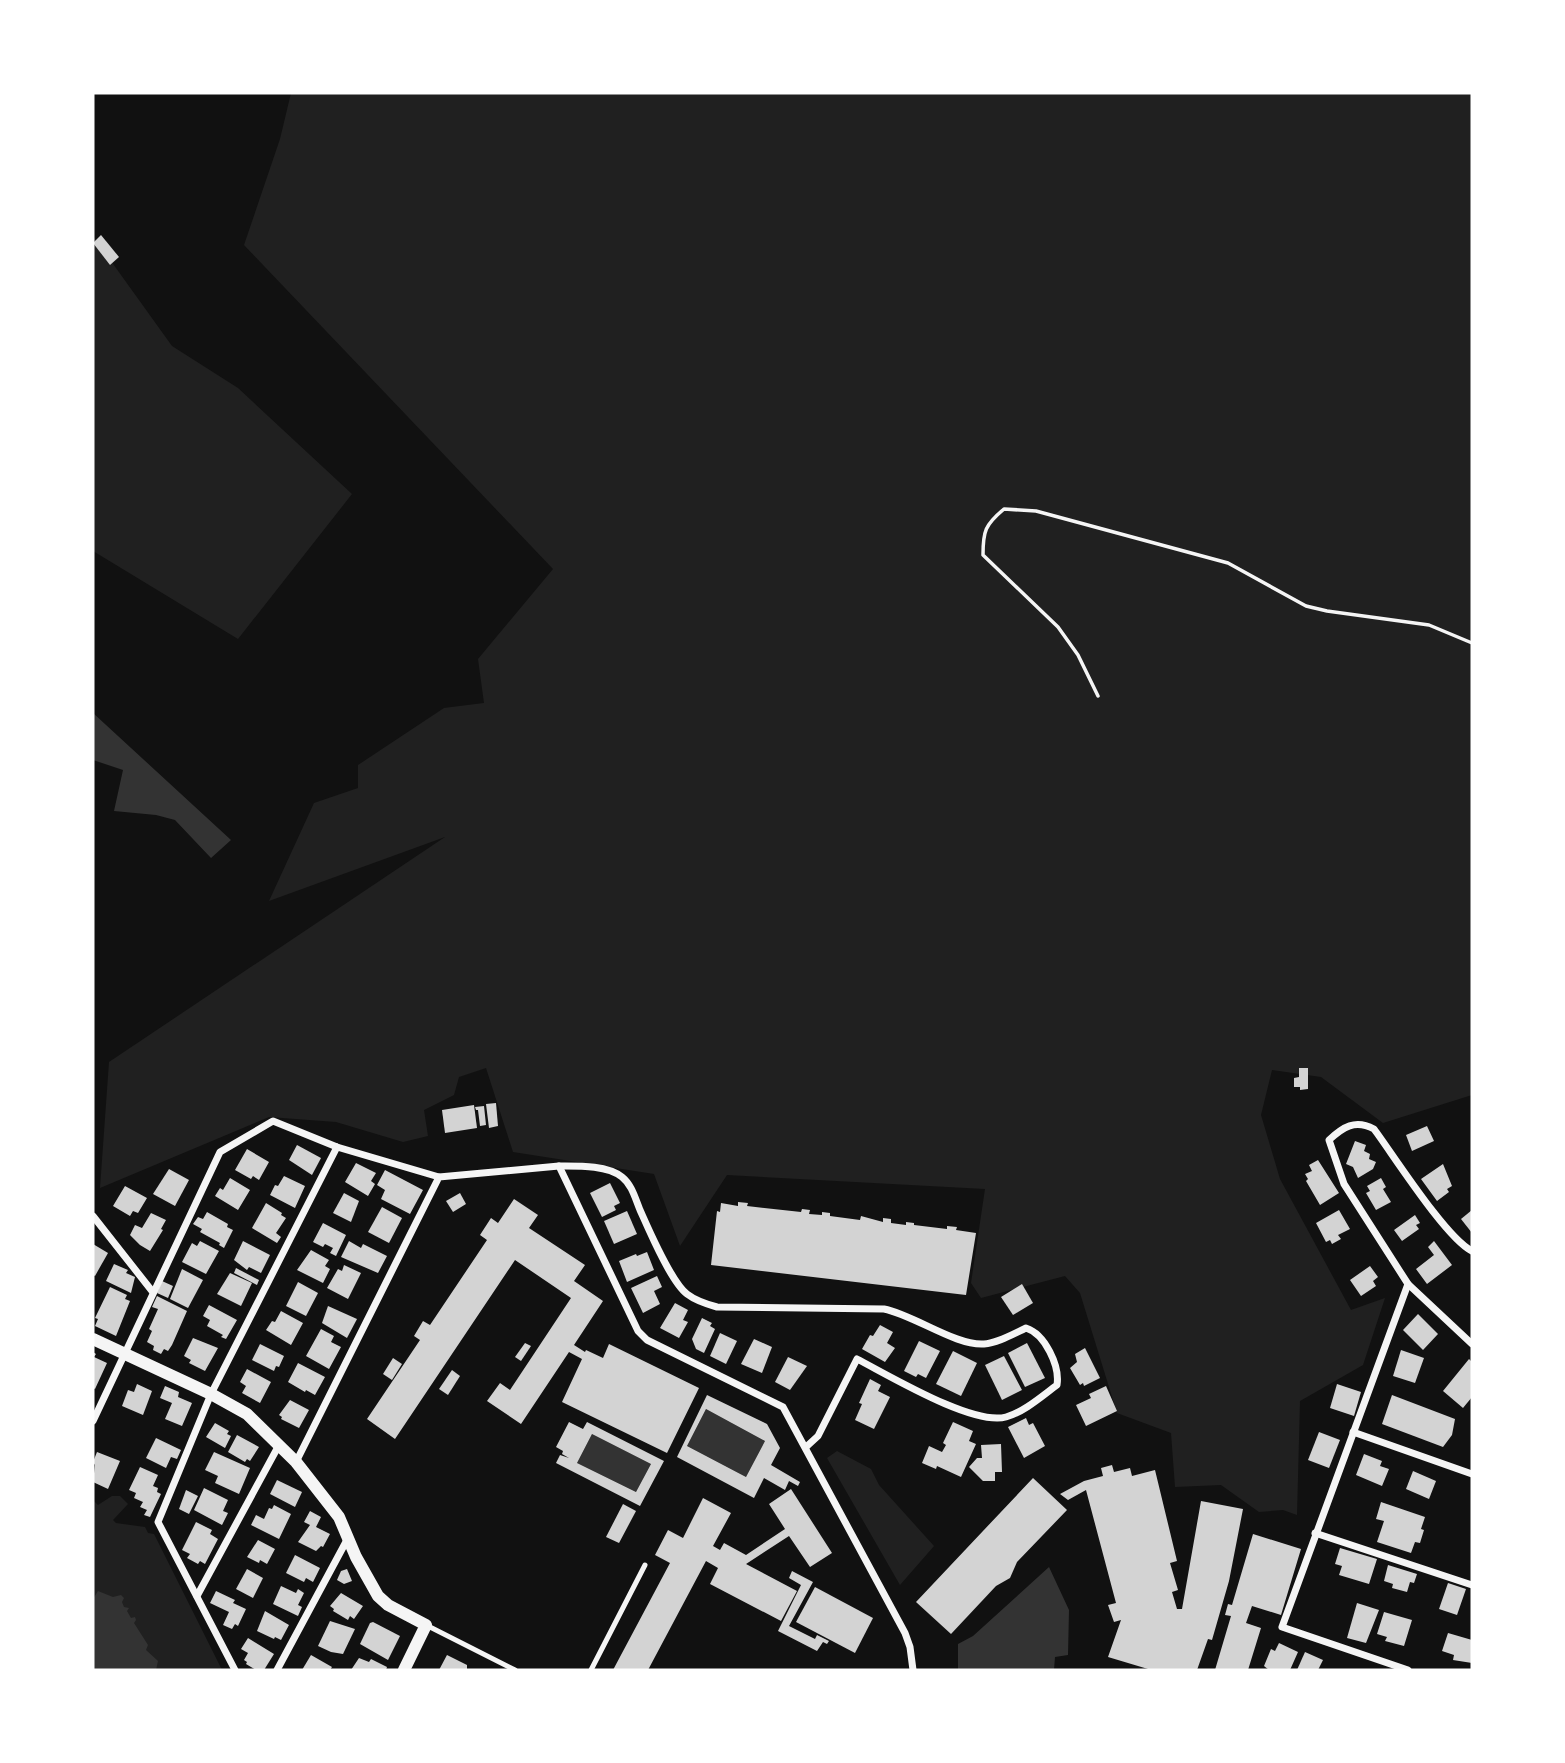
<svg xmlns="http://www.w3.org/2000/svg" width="1565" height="1763" font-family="'Sofia Sans Condensed',sans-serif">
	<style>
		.green { fill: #202020 }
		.water { fill: #333 }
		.building { fill: #d3d3d3; fill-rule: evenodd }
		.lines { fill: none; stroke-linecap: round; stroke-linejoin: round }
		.path { stroke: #f5f5f5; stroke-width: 3.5 }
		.service { stroke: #f5f5f5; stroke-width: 5 }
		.minor { stroke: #f5f5f5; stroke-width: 7 }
		.tertiary { stroke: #f5f5f5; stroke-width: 12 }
	</style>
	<rect width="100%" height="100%" fill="#111"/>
	<g class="green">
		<path d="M291 93H1472V1095L1383 1123 1321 1077 1272 1070 1261 1115 1280 1179 1351 1310 1385 1298 1363 1365 1300 1401 1297 1515 1283 1510 1259 1512 1221 1485 1175 1487 1171 1433 1117 1413 1080 1293 1065 1276 981 1298 971 1283 985 1189 727 1175 680 1246 654 1174 513 1152 486 1068 459 1077 454 1095 424 1110 428 1136 403 1142 336 1122 269 1117 100 1188 109 1062 445 837 269 901 314 803 358 788V765L444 708 484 703 478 659 553 569 244 245 280 139Z"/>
		<path d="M93 236 172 346 238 388 352 494 238 639 93 551Z"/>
		<path d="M837 1451 871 1469 879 1485 934 1546 900 1585 827 1458Z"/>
		<path d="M112 1496H120L128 1504 113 1520 116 1523 145 1527 148 1533 154 1534 222 1670H93V1500L98 1505Z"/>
	</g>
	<g class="water">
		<path d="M93 713 231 840 211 858 175 820 156 815 114 811 123 770 93 760Z"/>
		<path d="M706 1409 765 1441 746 1477 687 1446Z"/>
		<path d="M592 1434 651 1464 636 1492 577 1463Z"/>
		<path d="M1049 1567 1069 1610 1068 1655 1055 1657 1054 1670H958V1644L973 1636Z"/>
		<path d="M98 1591 113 1597 121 1595 124 1598 122 1602 124 1607 129 1608 127 1611 131 1618 135 1617 136 1620 134 1623 148 1645 146 1650 158 1661 156 1670H93V1599Z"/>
	</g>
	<g class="building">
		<path d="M101 235 119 257 110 265 93 243Z"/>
		<path d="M1299 1068H1308V1089L1300 1090V1087H1294V1078L1299 1077Z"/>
		<path d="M496 1103 498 1126 489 1128 486 1104Z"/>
		<path d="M474 1105 477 1128 445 1133 442 1110Z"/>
		<path d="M484 1106 486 1125 480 1126 478 1110H476L475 1107Z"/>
		<path d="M1427 1126 1434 1141 1412 1151 1406 1135Z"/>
		<path d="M1355 1141 1366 1145 1364 1151 1370 1154 1369 1159 1376 1162 1373 1169 1358 1178 1353 1167 1346 1164Z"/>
		<path d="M297 1145 321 1158 312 1175 289 1160Z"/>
		<path d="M247 1149 269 1162 259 1180 253 1176 251 1179 235 1170Z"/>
		<path d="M1318 1160 1339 1193 1320 1205 1306 1181 1308 1179 1305 1174 1312 1171 1309 1165Z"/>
		<path d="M356 1163 376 1173 371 1181 375 1184 368 1196 345 1182Z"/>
		<path d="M1443 1164 1452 1186 1447 1189 1449 1192 1437 1201 1421 1179Z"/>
		<path d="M169 1169 189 1180 175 1206 153 1194Z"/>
		<path d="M385 1170 423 1190 410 1214 381 1199 385 1190 377 1185Z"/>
		<path d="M284 1176 305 1186 295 1208 270 1195 275 1185 278 1186Z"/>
		<path d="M230 1178 250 1190 238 1210 215 1196 220 1188 223 1190Z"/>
		<path d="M1381 1178 1386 1187 1383 1189 1391 1202 1376 1210 1366 1193 1370 1191 1367 1186Z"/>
		<path d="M610 1183 620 1203 614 1206 616 1210 602 1217 590 1193Z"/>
		<path d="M125 1186 147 1198 138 1213 133 1211 130 1216 113 1206Z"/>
		<path d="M344 1193 359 1201 351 1222 333 1213Z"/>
		<path d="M460 1193 466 1204 453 1212 446 1201Z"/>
		<path d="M514 1199 538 1215 529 1228 585 1265 574 1281 603 1301 574 1345 585 1352 586 1350 603 1358 609 1344 699 1388 667 1453 562 1402 582 1359 569 1352 521 1424 487 1401 500 1383 510 1390 571 1298 515 1260 395 1439 367 1419 420 1340 414 1336 423 1321 430 1325 487 1240 480 1235 491 1218 498 1223Z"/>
		<path d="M738 1202 748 1203 747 1206 801 1212 802 1209 810 1210 809 1214 822 1215V1212L830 1213V1216L860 1220 861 1216 883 1222V1218L891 1219V1223L906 1225V1222L914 1223V1225L947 1229V1226L957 1227 956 1230 976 1233 966 1295 711 1265 717 1211 720 1212 721 1203 738 1206Z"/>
		<path d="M266 1203 282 1213 281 1215 286 1218 276 1233 281 1237 277 1243 252 1228Z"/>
		<path d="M382 1207 402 1218 389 1243 368 1232Z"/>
		<path d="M1339 1210 1350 1229 1338 1235 1341 1239 1332 1244 1330 1240 1326 1242 1316 1223Z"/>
		<path d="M1472 1210V1233L1461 1219Z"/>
		<path d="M627 1211 637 1234 614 1244 604 1221Z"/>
		<path d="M207 1212 228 1224 227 1227 233 1230 224 1248 219 1245 220 1243 200 1232 202 1229 193 1224 198 1217 203 1219Z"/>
		<path d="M151 1213 166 1220 161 1229 163 1230 150 1251 140 1245 130 1235 135 1225 142 1228Z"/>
		<path d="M1415 1215 1420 1223 1416 1225 1419 1229 1402 1241 1394 1230Z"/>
		<path d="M323 1223 346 1235 336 1256 330 1253 333 1248 325 1244 323 1247 313 1242Z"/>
		<path d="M200 1241 219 1251 206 1274 182 1262 192 1243 197 1246Z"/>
		<path d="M243 1241 270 1255 261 1273 249 1267 247 1270 234 1260Z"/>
		<path d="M349 1241 361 1248 363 1244 387 1256 378 1273 341 1257Z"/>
		<path d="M1434 1241 1452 1265 1427 1284 1416 1269 1434 1255 1428 1247Z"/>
		<path d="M93 1244 108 1253 95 1276 93 1275Z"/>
		<path d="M311 1250 329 1260 325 1266 330 1269 323 1283 297 1270Z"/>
		<path d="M647 1252 654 1270 627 1282 619 1261 636 1254 637 1256Z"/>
		<path d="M114 1264 128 1270 126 1273 135 1277 131 1293 106 1281Z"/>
		<path d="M344 1265 361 1273 348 1299 327 1288 338 1269 342 1271Z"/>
		<path d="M1370 1266 1378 1277 1373 1281 1376 1286 1361 1296 1350 1280Z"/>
		<path d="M236 1268 259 1280 257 1285 234 1273Z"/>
		<path d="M182 1269 203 1280 188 1308 170 1299Z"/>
		<path d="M230 1273 252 1283 241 1306 217 1294Z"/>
		<path d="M657 1276 662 1287 654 1291 660 1304 643 1313 631 1288Z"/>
		<path d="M162 1281 173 1286 168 1298 157 1293Z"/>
		<path d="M298 1282 318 1293 306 1316 286 1306Z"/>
		<path d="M1022 1284 1033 1303 1013 1315 1001 1297Z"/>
		<path d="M110 1287 127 1295 125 1299 130 1301 116 1336 95 1326 98 1319 95 1318Z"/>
		<path d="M157 1296 187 1311 172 1345 168 1351 164 1349 161 1354 153 1350 154 1346 147 1342 152 1331 149 1329 158 1309 152 1307Z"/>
		<path d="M675 1303 688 1310 683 1320 688 1322 679 1338 660 1328Z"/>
		<path d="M209 1305 237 1320 226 1339 221 1337 223 1335 207 1326 210 1320 203 1316Z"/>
		<path d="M328 1306 357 1319 347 1338 322 1323Z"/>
		<path d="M281 1311 303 1323 291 1345 266 1330 272 1321 275 1322Z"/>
		<path d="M1418 1314 1438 1334 1423 1350 1403 1330Z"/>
		<path d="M702 1318 712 1323 710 1326 715 1329 704 1353 696 1349 692 1339Z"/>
		<path d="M880 1325 893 1332 887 1343 895 1348 885 1362 862 1349 870 1335 873 1336Z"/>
		<path d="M321 1329 334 1336 331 1342 341 1347 329 1369 306 1356Z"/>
		<path d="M720 1333 737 1341 726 1364 710 1356Z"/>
		<path d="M193 1338 218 1348 205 1371 189 1363 191 1360 184 1356Z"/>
		<path d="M754 1339 772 1347 762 1373 741 1364Z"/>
		<path d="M919 1341 940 1351 926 1378 918 1374 916 1377 904 1371Z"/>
		<path d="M525 1343 531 1346 521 1361 515 1357Z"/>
		<path d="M1027 1343 1045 1378 1025 1387 1008 1353Z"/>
		<path d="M260 1344 284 1356 279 1367 276 1366 274 1371 252 1360Z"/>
		<path d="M1085 1348 1100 1378 1084 1386 1083 1383 1080 1385 1070 1368 1077 1362 1075 1354Z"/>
		<path d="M1401 1350 1424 1358 1415 1383 1393 1376Z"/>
		<path d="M953 1351 977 1363 961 1396 936 1384Z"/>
		<path d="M93 1352 96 1354 94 1357 107 1363 95 1389 93 1388Z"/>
		<path d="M1004 1356 1022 1390 1002 1400 985 1365Z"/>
		<path d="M788 1357 807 1366 790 1390 775 1382Z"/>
		<path d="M393 1358 402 1364 392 1380 383 1374Z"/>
		<path d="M1469 1359 1472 1362V1397L1463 1408 1443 1391Z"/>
		<path d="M298 1363 325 1377 315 1395 306 1390 305 1392 288 1382Z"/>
		<path d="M247 1369 271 1382 260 1403 242 1393 246 1386 240 1382Z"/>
		<path d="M452 1370 460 1376 448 1395 439 1389Z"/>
		<path d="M870 1379 881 1385 878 1391 890 1397 874 1429 855 1420 862 1404 859 1403Z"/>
		<path d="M137 1384 152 1391 143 1415 122 1406 128 1390 134 1392Z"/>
		<path d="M1337 1384 1361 1392 1354 1416 1330 1408Z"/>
		<path d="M165 1386 179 1392 178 1397 192 1403 182 1426 165 1419 172 1403 160 1398Z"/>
		<path d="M1106 1386 1117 1411 1086 1426 1076 1405 1091 1398 1089 1394Z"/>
		<path d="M707 1395 767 1424 780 1448 771 1465 800 1482 798 1486 789 1481 785 1490 764 1478 754 1498 677 1457ZM706 1409 765 1441 746 1477 687 1446Z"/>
		<path d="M1392 1395 1455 1419 1452 1435 1443 1447 1382 1424Z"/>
		<path d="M290 1400 309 1410 299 1428 281 1419 282 1417 279 1415Z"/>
		<path d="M1026 1418 1029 1425 1033 1423 1045 1446 1024 1458 1008 1427Z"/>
		<path d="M569 1422 583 1429 587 1422 664 1461 640 1506 556 1463 560 1455 569 1458 562 1454 563 1451 556 1447ZM592 1434 651 1464 636 1492 577 1463Z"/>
		<path d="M953 1422 973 1431 969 1441 976 1444 961 1477 937 1466 936 1469 922 1463 929 1446 942 1452 946 1445 943 1443Z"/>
		<path d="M215 1423 229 1431 227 1434 231 1436 225 1448 206 1437Z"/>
		<path d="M1319 1432 1340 1440 1329 1468 1308 1460Z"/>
		<path d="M237 1435 259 1447 250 1461 247 1459 245 1462 228 1452Z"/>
		<path d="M156 1438 181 1450 177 1459 171 1457 166 1468 146 1458Z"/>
		<path d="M1001 1444 1002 1472H995V1481H983L969 1467 977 1458H982L981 1445Z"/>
		<path d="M97 1452 120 1461 108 1489 93 1482 95 1465 93 1462Z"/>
		<path d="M214 1452 250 1468 239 1494 215 1483 218 1476 205 1470Z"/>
		<path d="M1364 1454 1382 1461 1380 1466 1389 1469 1382 1486 1356 1475Z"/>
		<path d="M1112 1465 1114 1472 1130 1468 1132 1476 1155 1470 1177 1561 1170 1563 1178 1590 1172 1592 1177 1609H1182L1201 1501 1243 1509 1229 1581 1212 1640 1208 1639 1197 1670H1148V1669L1108 1657 1121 1620 1114 1622 1108 1605 1116 1603 1086 1490 1068 1500 1060 1494 1084 1481 1103 1476 1101 1468Z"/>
		<path d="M140 1467 158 1475 153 1486 158 1488 157 1492 161 1494 150 1517 144 1515 147 1510 140 1507 143 1502 134 1498 136 1493 129 1490Z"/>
		<path d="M1413 1471 1436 1481 1429 1499 1406 1489Z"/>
		<path d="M1033 1478 1067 1510 1017 1562 1010 1578 996 1586 951 1634 916 1602Z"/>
		<path d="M277 1480 302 1492 295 1507 270 1494Z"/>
		<path d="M204 1488 228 1500 223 1511 228 1513 222 1525 194 1510Z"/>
		<path d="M791 1489 832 1553 810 1567 789 1536 746 1564 797 1591 781 1621 710 1584 718 1568 706 1561 648 1670H613L670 1563 655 1555 668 1530 683 1538 703 1498 731 1513 713 1546 720 1550 724 1543 746 1555 785 1529 769 1504Z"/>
		<path d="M186 1490 198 1496 189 1514 179 1509Z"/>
		<path d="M1381 1502 1425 1517 1421 1529 1424 1530 1420 1543 1415 1542 1411 1553 1377 1542 1384 1521 1376 1519Z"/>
		<path d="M623 1504 636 1511 619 1543 606 1537Z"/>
		<path d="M274 1505 291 1514 279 1539 251 1525 256 1515 264 1519 269 1508 272 1509Z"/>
		<path d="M310 1511 321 1517 316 1527 330 1534 323 1547 321 1546 316 1551 298 1542 310 1525 304 1522Z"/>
		<path d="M196 1522 212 1530 210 1534 218 1539 205 1564 200 1561 198 1564 187 1558 190 1554 182 1550Z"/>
		<path d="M1253 1534 1301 1549 1281 1615 1252 1606 1246 1623 1261 1628 1248 1670H1215L1231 1616 1225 1615 1228 1604 1232 1605Z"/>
		<path d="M258 1540 275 1549 267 1564 260 1560 259 1563 247 1557Z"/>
		<path d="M1340 1548 1377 1559 1369 1584 1339 1575 1342 1566 1335 1564Z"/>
		<path d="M295 1555 320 1568 313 1582 306 1578 304 1582 286 1573Z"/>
		<path d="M1388 1565 1417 1574 1414 1583 1410 1582 1407 1592 1392 1588 1393 1584 1384 1581Z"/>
		<path d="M247 1569 263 1578 253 1598 236 1589Z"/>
		<path d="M347 1569 352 1581 344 1584 337 1580 341 1571Z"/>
		<path d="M792 1571 813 1582 789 1626 815 1639 817 1635 829 1641 827 1644 823 1642 817 1651 778 1631 801 1585 789 1578Z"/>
		<path d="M1448 1583 1466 1589 1457 1615 1439 1609Z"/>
		<path d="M281 1586 296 1593 298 1589 304 1593 298 1605 302 1607 298 1616 273 1604Z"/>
		<path d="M815 1587 873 1618 855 1653 796 1622Z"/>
		<path d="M216 1591 235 1600 233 1603 246 1609 238 1626 235 1624 232 1629 223 1625 229 1612 210 1603Z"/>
		<path d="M341 1593 363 1606 354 1619 350 1616 348 1620 333 1611 334 1609 330 1606Z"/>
		<path d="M1357 1603 1379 1610 1366 1643 1347 1638Z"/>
		<path d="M265 1611 289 1625 281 1640 275 1637 274 1639 257 1631Z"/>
		<path d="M1384 1612 1412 1620 1404 1646 1385 1641 1387 1637 1377 1634Z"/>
		<path d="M330 1621 355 1629 343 1654 331 1652 318 1646Z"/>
		<path d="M373 1622 400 1636 388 1660 360 1644 370 1623Z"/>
		<path d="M1448 1633 1472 1640V1663L1453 1660 1454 1655 1442 1651Z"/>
		<path d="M248 1638 274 1654 264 1670H256L246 1664 247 1662 244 1660 248 1653 241 1649Z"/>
		<path d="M1279 1643 1298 1652 1290 1670H1269L1264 1666 1271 1649 1275 1651Z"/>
		<path d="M1305 1652 1323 1660 1318 1670H1297Z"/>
		<path d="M311 1655 332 1667 330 1670H302Z"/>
		<path d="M447 1655 467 1665V1670H439Z"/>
		<path d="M359 1658 369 1662 371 1659 387 1667 386 1670H351Z"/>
	</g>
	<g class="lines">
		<path class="path" d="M1098 696 1078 655 1058 627 983 555C983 531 985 525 1004 509L1036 511 1228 563 1306 606 1327 611 1429 625 1472 643"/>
		<g class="service">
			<path d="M426 1625 515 1670"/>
			<path d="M591 1670 645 1565"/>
		</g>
		<g class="minor">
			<path d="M559 1166C578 1166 607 1165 622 1177 632 1185 635 1198 640 1210 649 1230 671 1282 687 1294 696 1301 706 1304 717 1307L884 1309C914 1315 956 1346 984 1344 998 1343 1013 1334 1026 1328 1045 1334 1060 1366 1057 1385 1042 1396 1024 1412 1006 1417 973 1426 890 1376 857 1359L818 1436 806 1447"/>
			<path d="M93 1216 152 1291"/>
			<path d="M1472 1251C1446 1238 1394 1156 1374 1129 1355 1119 1343 1127 1329 1140L1344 1184 1408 1284 1472 1344"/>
			<path d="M1408 1284 1282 1627 1408 1670"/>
			<path d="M93 1421 220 1152 273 1121 337 1147 439 1177"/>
			<path d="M1353 1432 1472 1474"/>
			<path d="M296 1462 439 1177 559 1166 638 1331 647 1340 783 1407 905 1633 910 1647 913 1670"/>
			<path d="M1315 1533 1472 1585"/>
			<path d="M197 1596 279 1445"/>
			<path d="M235 1670 158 1522 211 1394 337 1147"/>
			<path d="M277 1670 348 1538"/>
		</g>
		<path class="tertiary" d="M93 1339 211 1394 247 1414 296 1462 339 1517 356 1557 378 1596 388 1605 426 1625 404 1670"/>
	</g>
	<rect width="1565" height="1763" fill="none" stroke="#ffffff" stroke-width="189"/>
</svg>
